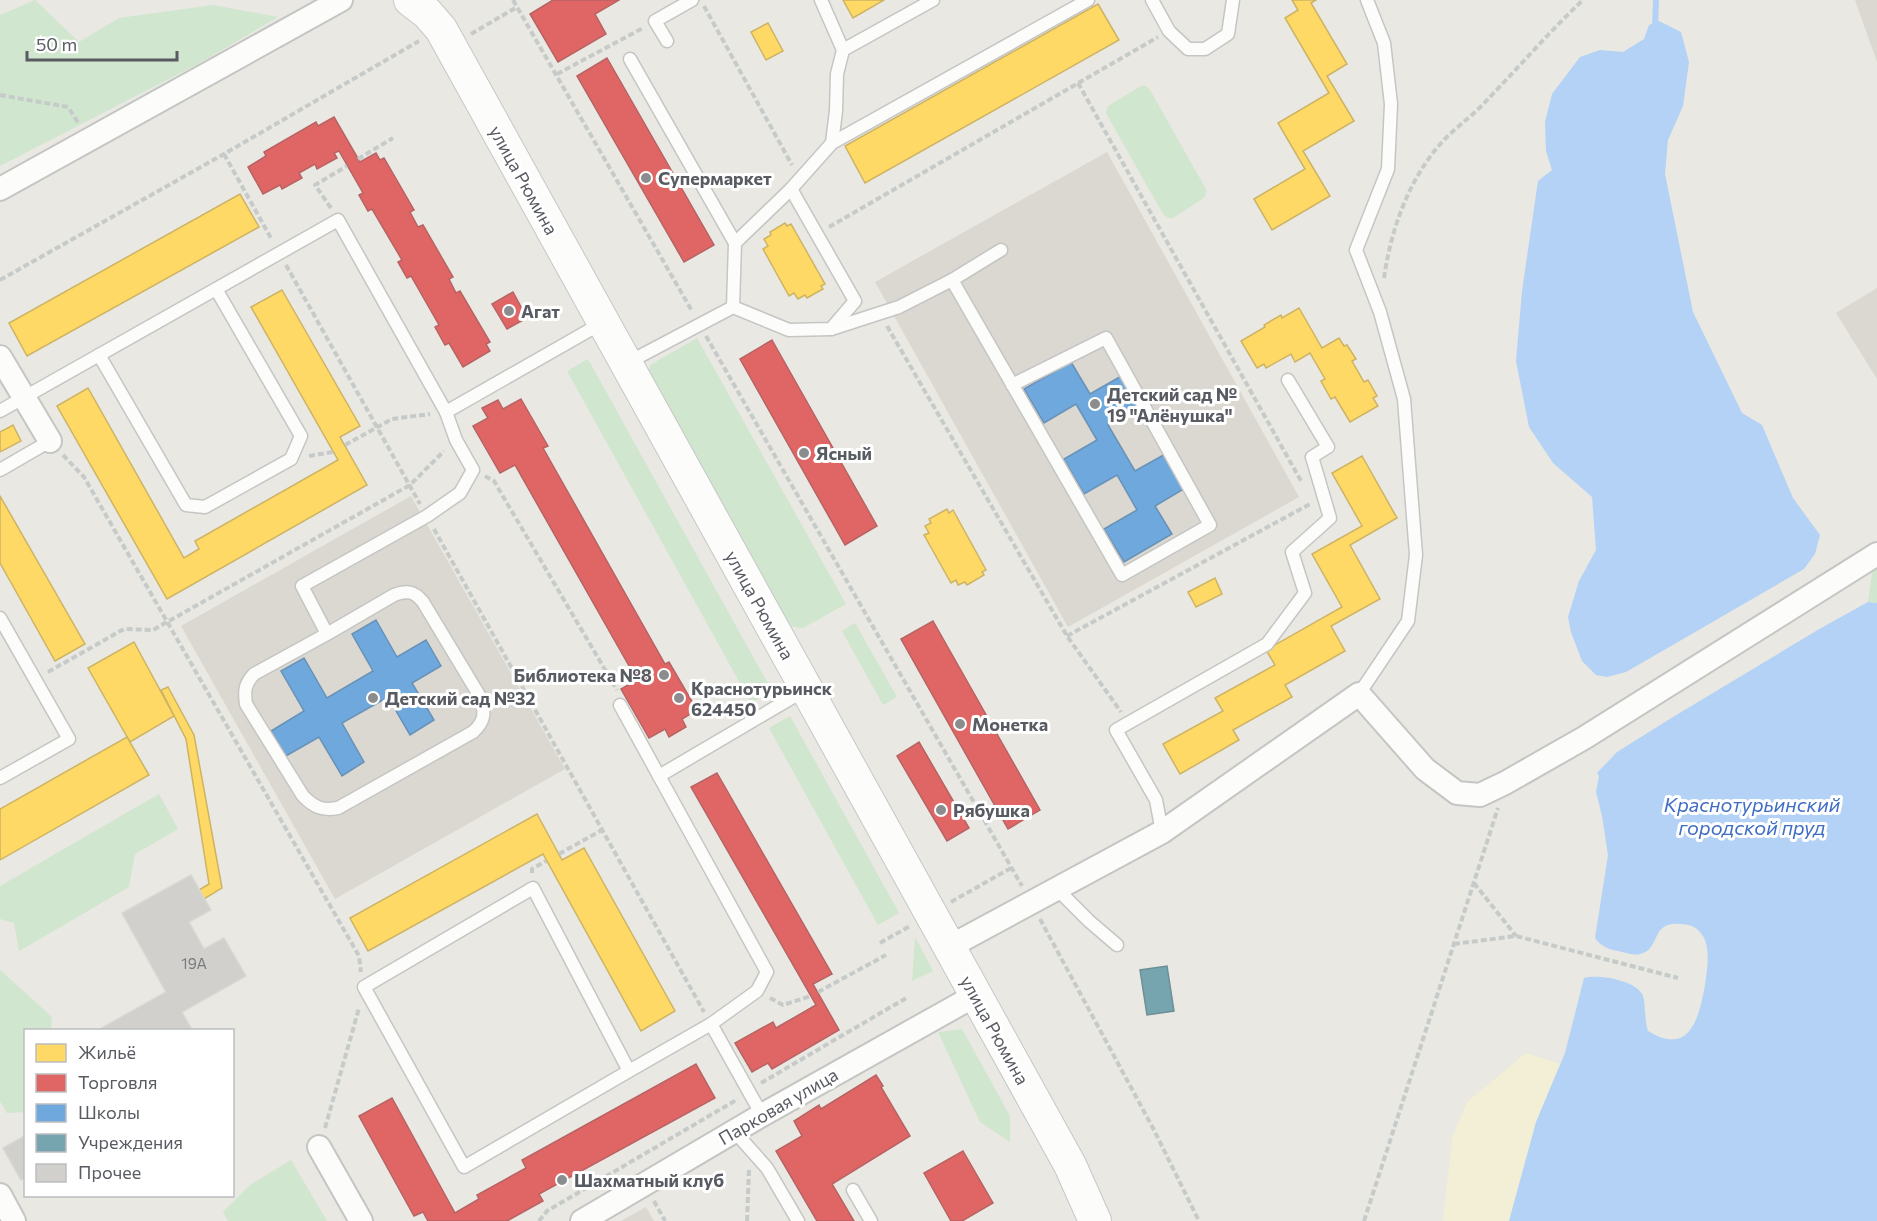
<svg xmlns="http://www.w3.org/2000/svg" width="1877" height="1221" font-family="Commissioner,sans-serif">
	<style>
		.education { fill: #dad8d0 }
		.green { fill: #d0e6cf }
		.sand { fill: #f2efd6 }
		.water { fill: #b3d2f6 }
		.homes { fill: #ffd966; stroke: #cdb364; stroke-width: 1.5 }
		.shops { fill: #e06666; stroke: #b76364; stroke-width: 1.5 }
		.schools { fill: #6fa8dc; stroke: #6891b7; stroke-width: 1.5 }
		.public { fill: #76a5af; stroke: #6d8f98; stroke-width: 1.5 }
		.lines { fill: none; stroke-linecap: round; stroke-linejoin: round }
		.stream { stroke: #b3d2f6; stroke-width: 6 }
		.building { fill: #d1d0cc; stroke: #d8d7d2; stroke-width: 1.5 }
		.lane-casing { stroke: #c5c6c4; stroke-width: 15 }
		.street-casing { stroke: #c5c6c4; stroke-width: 26 }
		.secondary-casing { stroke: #c6c7c6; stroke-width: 34 }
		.path { stroke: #c6cbc9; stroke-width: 4; stroke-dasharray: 6 3; stroke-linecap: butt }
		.lane { stroke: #fcfcfb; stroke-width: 12 }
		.street { stroke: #fcfcfb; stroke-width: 22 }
		.secondary { stroke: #fcfcfb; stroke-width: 32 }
		.poi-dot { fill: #8b8c8e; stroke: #fff; stroke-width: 2 }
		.labels { text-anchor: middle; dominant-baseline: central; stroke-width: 6; stroke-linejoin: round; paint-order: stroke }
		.number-label { font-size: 15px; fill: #787a7d }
		.poi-label { font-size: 18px; font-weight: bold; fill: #585b61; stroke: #fff; text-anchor: start }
		.street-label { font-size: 18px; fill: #585b61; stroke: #fff }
		.water-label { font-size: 20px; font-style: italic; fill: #3f6ec2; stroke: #fff }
	</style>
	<rect width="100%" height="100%" fill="#e9e8e2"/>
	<g class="education">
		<path d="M1855 0H1877V62Z"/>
		<path d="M1107 152 1299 497 1068 627 875 282Z"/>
		<path d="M1877 288V379L1836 313Z"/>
		<path d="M411 496 565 769 335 899 181 626Z"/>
		<path d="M646 1207 654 1221H621Z"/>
	</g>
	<g class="green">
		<path d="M35 0 79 42 119 18 213 5 278 17 196 65 0 166V15Z"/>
		<path d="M1141 86H1146L1150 90 1207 191 1204 198 1173 218H1168L1163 214 1106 113 1108 106Z"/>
		<path d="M697 338 846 604 803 628 789 626 648 376 650 365Z"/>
		<path d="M588 359 772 691 751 703 567 371Z"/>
		<path d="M1877 565V603L1868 602 1873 567Z"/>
		<path d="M855 623 897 697 883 705 842 631Z"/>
		<path d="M790 716 899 913 878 925 769 728Z"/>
		<path d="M159 794 178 829 135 854 129 887 19 951 14 923 0 919V886Z"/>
		<path d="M915 937 933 971 912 981Z"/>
		<path d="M0 970 52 1017 51 1030H26L25 1112 7 1113 0 1101Z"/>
		<path d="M962 1029 1010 1116V1142L980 1122 938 1032Z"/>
		<path d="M291 1160 327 1221H228L223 1212 250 1185Z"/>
	</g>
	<path class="sand" d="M1526 1053 1560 1064 1536 1122 1509 1221H1443L1452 1138 1467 1102Z"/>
	<g class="water">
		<path d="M1659 21 1681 32 1689 62 1683 106 1668 140 1665 174 1693 312 1742 413 1762 425 1793 498 1820 535 1815 554 1804 569 1626 672 1607 677 1596 675 1582 661 1571 632 1568 617 1579 581 1596 550 1592 497 1553 463 1529 427 1516 361 1522 291 1538 181 1552 170 1546 151 1545 122 1552 94 1580 57 1600 50 1623 52 1644 39 1649 25Z"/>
		<path d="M1868 602 1877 603V1221H1509L1536 1122 1565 1053 1584 978C1598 974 1634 980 1642 994 1646 1000 1644 1020 1648 1031 1690 1057 1699 1018 1705 985 1707 970 1710 954 1705 940 1703 935 1700 932 1697 929 1692 925 1685 924 1680 924 1650 921 1661 950 1640 954 1634 956 1624 952 1618 951 1607 949 1601 946 1595 938L1608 855 1602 816 1596 792 1599 776 1597 773 1617 752 1673 717 1821 628Z"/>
	</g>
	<g class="homes">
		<path d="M843 0H884L853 18Z"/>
		<path d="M1292 0H1316L1311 3 1347 64 1327 76 1354 121 1303 151 1330 196 1272 230 1254 199 1305 169 1278 123 1329 93 1285 18 1298 10Z"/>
		<path d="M1098 4 1119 40 865 183 845 146Z"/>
		<path d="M768 23 783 51 766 60 751 32Z"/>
		<path d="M240 194 259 227 27 356 9 323Z"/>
		<path d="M785 223 787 226 791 224 825 284 821 286 823 289 807 298 805 295 798 299 794 293 789 296 763 249 768 246 764 239 771 235 770 232Z"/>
		<path d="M282 290 360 426 340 437 367 485 167 599 57 406 88 388 184 558 199 549 195 541 338 460 251 307Z"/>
		<path d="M1299 308 1322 348 1339 338 1344 346 1347 345 1356 359 1352 361 1364 382 1368 380 1377 396 1373 398 1378 406 1350 422 1335 397 1331 399 1321 381 1325 379 1310 353 1295 362 1291 354 1266 368 1264 364 1257 368 1241 341 1265 327 1264 325 1281 315 1282 318Z"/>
		<path d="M13 425 21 441 0 452V432Z"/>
		<path d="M1362 456 1397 518 1350 545 1380 599 1331 626 1345 651 1285 685 1292 697 1233 730 1239 740 1180 774 1163 744 1223 711 1215 698 1275 665 1266 650 1342 607 1312 554 1362 526 1332 473Z"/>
		<path d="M0 496 85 644 55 661 0 563Z"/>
		<path d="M947 509 949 513 953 510 986 570 982 572 984 575 967 585 965 582 958 585 956 580 951 583 924 535 929 533 925 526 931 523 929 519Z"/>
		<path d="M1215 578 1222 594 1196 607 1188 592Z"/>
		<path d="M134 642 174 716 130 742 88 668Z"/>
		<path d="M168 687 194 735 222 888 204 899 199 890 209 884 186 739 161 690Z"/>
		<path d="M127 737 149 775 0 860V809Z"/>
		<path d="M537 814 562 860 584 848 675 1011 641 1031 543 854 368 951 350 918Z"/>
	</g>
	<g class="shops">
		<path d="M553 0H619L595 14 606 34 558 62 530 14Z"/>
		<path d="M607 58 714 245 684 262 577 76Z"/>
		<path d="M334 117 360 162 376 153 380 160 384 158 414 210 410 212 418 227 423 225 453 277 449 279 456 293 460 291 490 342 486 344 490 351 463 367 449 343 445 345 435 327 439 325 411 276 407 278 398 262 402 260 372 209 368 211 359 195 363 193 339 151 334 153 337 158 317 169 315 164 299 173 302 178 282 189 280 185 263 194 248 167 266 156 264 152 316 122 318 126Z"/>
		<path d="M513 292 527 318 507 329 492 304Z"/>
		<path d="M772 340 877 526 845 545 740 359Z"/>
		<path d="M521 399 548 446 543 448 665 664 669 662 697 710 682 719 686 727 669 737 665 729 649 738 621 689 637 680 515 465 500 473 473 426 488 418 482 408 498 400 503 409Z"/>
		<path d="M933 621 1040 810 1008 829 901 639Z"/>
		<path d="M919 742 969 828 947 841 897 756Z"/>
		<path d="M717 773 832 974 813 984 839 1030 772 1069 768 1063 752 1072 735 1043 773 1022 776 1028 816 1005 691 787Z"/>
		<path d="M696 1064 715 1098 539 1194 543 1201 507 1221H428L423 1212 414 1216 359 1116 392 1098 455 1213 479 1199 477 1195 526 1168 522 1160Z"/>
		<path d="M876 1075 883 1086 881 1087 910 1136 832 1184 854 1221H817L776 1151 802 1136 794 1121 819 1105 821 1109Z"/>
		<path d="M963 1151 993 1203 962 1221H951L924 1173Z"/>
	</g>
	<g class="schools">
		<path d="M1071 362 1090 394 1123 375 1141 406 1108 425 1135 471 1167 453 1187 487 1155 506 1172 534 1124 562 1104 529 1137 510 1117 475 1084 494 1064 459 1097 440 1076 404 1044 423 1024 389Z"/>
		<path d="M376 620 397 657 426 640 441 666 412 683 434 720 410 735 388 697 342 723 364 762 342 776 319 737 286 756 271 731 304 711 281 671 304 658 327 698 373 671 352 634Z"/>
	</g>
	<path class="public" d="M1167 966 1174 1011 1147 1015 1140 970Z"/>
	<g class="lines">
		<path class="stream" d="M1655 29 1656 0"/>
	</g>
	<g class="building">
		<path d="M191 875 211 910 189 922 204 949 224 938 246 976 182 1012 192 1030H98L166 992 122 913Z"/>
		<path d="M26 1135V1177L21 1180 3 1148Z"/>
	</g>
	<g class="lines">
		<defs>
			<g id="lane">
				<path d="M1152 0 1169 31 1188 49H1205L1228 34 1233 0"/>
				<path d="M667 41 655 21 692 0"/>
				<path d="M843 50 933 0"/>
				<path d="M630 59 735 243"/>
				<path d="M832 143 1088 0"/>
				<path d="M791 189 855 301 831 329"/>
				<path d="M952 280 1001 250"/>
				<path d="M733 307 735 243 791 189 832 143 836 111 837 74 843 50 821 0"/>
				<path d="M99 355 186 505 205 507 291 459 301 436 216 289"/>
				<path d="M627 363 733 307 789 330 831 329 899 307 952 280 1122 575 1210 525 1106 338 1012 385"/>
				<path d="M0 411 338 220 446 412"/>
				<path d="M0 470 50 441"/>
				<path d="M0 618 69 739 0 778"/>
				<path d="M327 634 394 595C407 590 414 591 423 602L482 700C485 715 484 722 473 732L338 808C322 811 314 807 303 796L246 704C244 690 245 684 254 674L327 634 302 586 427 516 460 493 473 470 456 440 446 412 602 323"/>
				<path d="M1359 694 1408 621 1416 555 1404 399 1380 312 1356 250 1388 169 1391 104 1384 43 1367 0"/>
				<path d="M620 705 659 776 805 690"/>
				<path d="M659 776 767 972 757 991 711 1024 762 1115"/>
				<path d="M1162 832 1156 800 1116 730 1267 644 1305 593 1292 552 1330 518 1312 457 1328 447 1288 380"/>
				<path d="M1056 888 1089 921 1117 945"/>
				<path d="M629 1071 464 1167 364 987 533 888 629 1071 711 1024"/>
				<path d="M734 1131 767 1168 798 1221"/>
				<path d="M853 1190 871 1221"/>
			</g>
			<g id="street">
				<path d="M0 189 341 0"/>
				<path d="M0 357 50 441"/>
				<path d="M949 947 1162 832 1359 694 1425 769 1457 793 1480 795 1505 783 1584 738 1877 554"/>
				<path d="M319 1147 361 1221"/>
				<path d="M0 1195 14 1221"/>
				<path d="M582 1221 762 1115 976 995"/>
			</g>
			<path id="secondary" d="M410 0 427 13 441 29 1070 1165 1095 1221"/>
		</defs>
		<use href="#lane" class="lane-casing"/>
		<use href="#street" class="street-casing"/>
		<use href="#secondary" class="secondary-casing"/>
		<g class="path">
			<path d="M513 0 692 311"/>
			<path d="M704 6 792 165"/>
			<path d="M471 34 517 7"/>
			<path d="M557 74 643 28"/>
			<path d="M1078 83 1301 481"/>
			<path d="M0 95 68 107 79 124"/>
			<path d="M224 154 272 240"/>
			<path d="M358 159 393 138"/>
			<path d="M331 208 315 185 347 166"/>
			<path d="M829 227 1158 37"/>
			<path d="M286 265 420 504"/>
			<path d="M1384 278C1391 229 1409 178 1443 141 1457 126 1474 115 1487 100 1519 67 1549 32 1583 0"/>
			<path d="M0 280 224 154 419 41"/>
			<path d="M887 326 1067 636 1121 712"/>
			<path d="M706 336 1022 886"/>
			<path d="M345 445 392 419 430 414"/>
			<path d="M63 455 84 477 359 956 361 972"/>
			<path d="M309 456 333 452"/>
			<path d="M485 476 494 481 617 690"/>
			<path d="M434 529 704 1012"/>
			<path d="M1067 636 1310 504"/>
			<path d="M48 672 124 629 153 630 410 485 444 451"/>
			<path d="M559 854 602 830"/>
			<path d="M532 873V869L546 861"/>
			<path d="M1474 883 1516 936"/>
			<path d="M951 902 1011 868"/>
			<path d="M1040 919 1154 1130 1199 1221"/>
			<path d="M880 943 910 926"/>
			<path d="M1454 944 1516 936 1678 978"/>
			<path d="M818 992 886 955"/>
			<path d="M770 998 783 1005 811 996"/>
			<path d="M761 1083 908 997"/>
			<path d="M325 1128 359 1008"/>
			<path d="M654 1201 665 1221"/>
			<path d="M539 1221 547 1211 738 1099"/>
			<path d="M747 1221 749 1169"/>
			<path d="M1364 1221 1498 808"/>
		</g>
		<use href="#lane" class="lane"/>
		<use href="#street" class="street"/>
		<use href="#secondary" class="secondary"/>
	</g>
	<g class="poi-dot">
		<circle cx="646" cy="178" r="6"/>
		<circle cx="509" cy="311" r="6"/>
		<circle cx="1095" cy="404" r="6"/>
		<circle cx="804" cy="453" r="6"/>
		<circle cx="664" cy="675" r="6"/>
		<circle cx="373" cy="698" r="6"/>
		<circle cx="679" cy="698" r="6"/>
		<circle cx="960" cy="724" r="6"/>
		<circle cx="941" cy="810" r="6"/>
		<circle cx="562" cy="1180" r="6"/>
	</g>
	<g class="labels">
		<g class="number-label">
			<text x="194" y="963">19А</text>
		</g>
		<g class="poi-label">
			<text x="658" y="178">Супермаркет</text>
			<text x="521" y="311">Агат</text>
			<text x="1107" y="394">Детский сад №<tspan x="1107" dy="21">19 "Алёнушка"</tspan></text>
			<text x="816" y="453">Ясный</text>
			<text x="652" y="675" text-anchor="end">Библиотека №8</text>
			<text x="691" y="688">Краснотурьинск<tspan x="691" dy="21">624450</tspan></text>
			<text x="385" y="698">Детский сад №32</text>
			<text x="972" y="724">Монетка</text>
			<text x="953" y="810">Рябушка</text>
			<text x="574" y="1180">Шахматный клуб</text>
		</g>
		<g class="street-label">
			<text transform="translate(524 180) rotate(61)">улица Рюмина</text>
			<text transform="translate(760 605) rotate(61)">улица Рюмина</text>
			<text transform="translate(995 1030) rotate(61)">улица Рюмина</text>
			<text transform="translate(778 1106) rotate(-30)">Парковая улица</text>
		</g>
		<g class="water-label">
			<text x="1752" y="804">Краснотурьинский<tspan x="1752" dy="23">городской пруд</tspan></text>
		</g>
	</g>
	<rect x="24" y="1029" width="210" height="168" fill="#ffffff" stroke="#bcbdc0" stroke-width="1.5"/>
	<rect x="36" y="1044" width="30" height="18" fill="#ffd966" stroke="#bcbdc0" stroke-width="1.5"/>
	<text x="78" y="1059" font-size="18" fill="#585b61">Жильё</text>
	<rect x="36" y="1074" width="30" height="18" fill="#e06666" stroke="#bcbdc0" stroke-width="1.5"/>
	<text x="78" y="1089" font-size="18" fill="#585b61">Торговля</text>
	<rect x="36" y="1104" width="30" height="18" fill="#6fa8dc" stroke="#bcbdc0" stroke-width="1.5"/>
	<text x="78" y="1119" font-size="18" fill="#585b61">Школы</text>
	<rect x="36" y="1134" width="30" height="18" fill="#76a5af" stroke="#bcbdc0" stroke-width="1.5"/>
	<text x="78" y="1149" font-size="18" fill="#585b61">Учреждения</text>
	<rect x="36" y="1164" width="30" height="18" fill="#d1d0cc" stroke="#bcbdc0" stroke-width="1.5"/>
	<text x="78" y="1179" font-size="18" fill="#585b61">Прочее</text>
	<path d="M27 51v9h150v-9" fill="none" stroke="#585b61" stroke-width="3"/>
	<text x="36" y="51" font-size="18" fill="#585b61" stroke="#ffffff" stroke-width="4.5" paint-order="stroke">50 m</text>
</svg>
